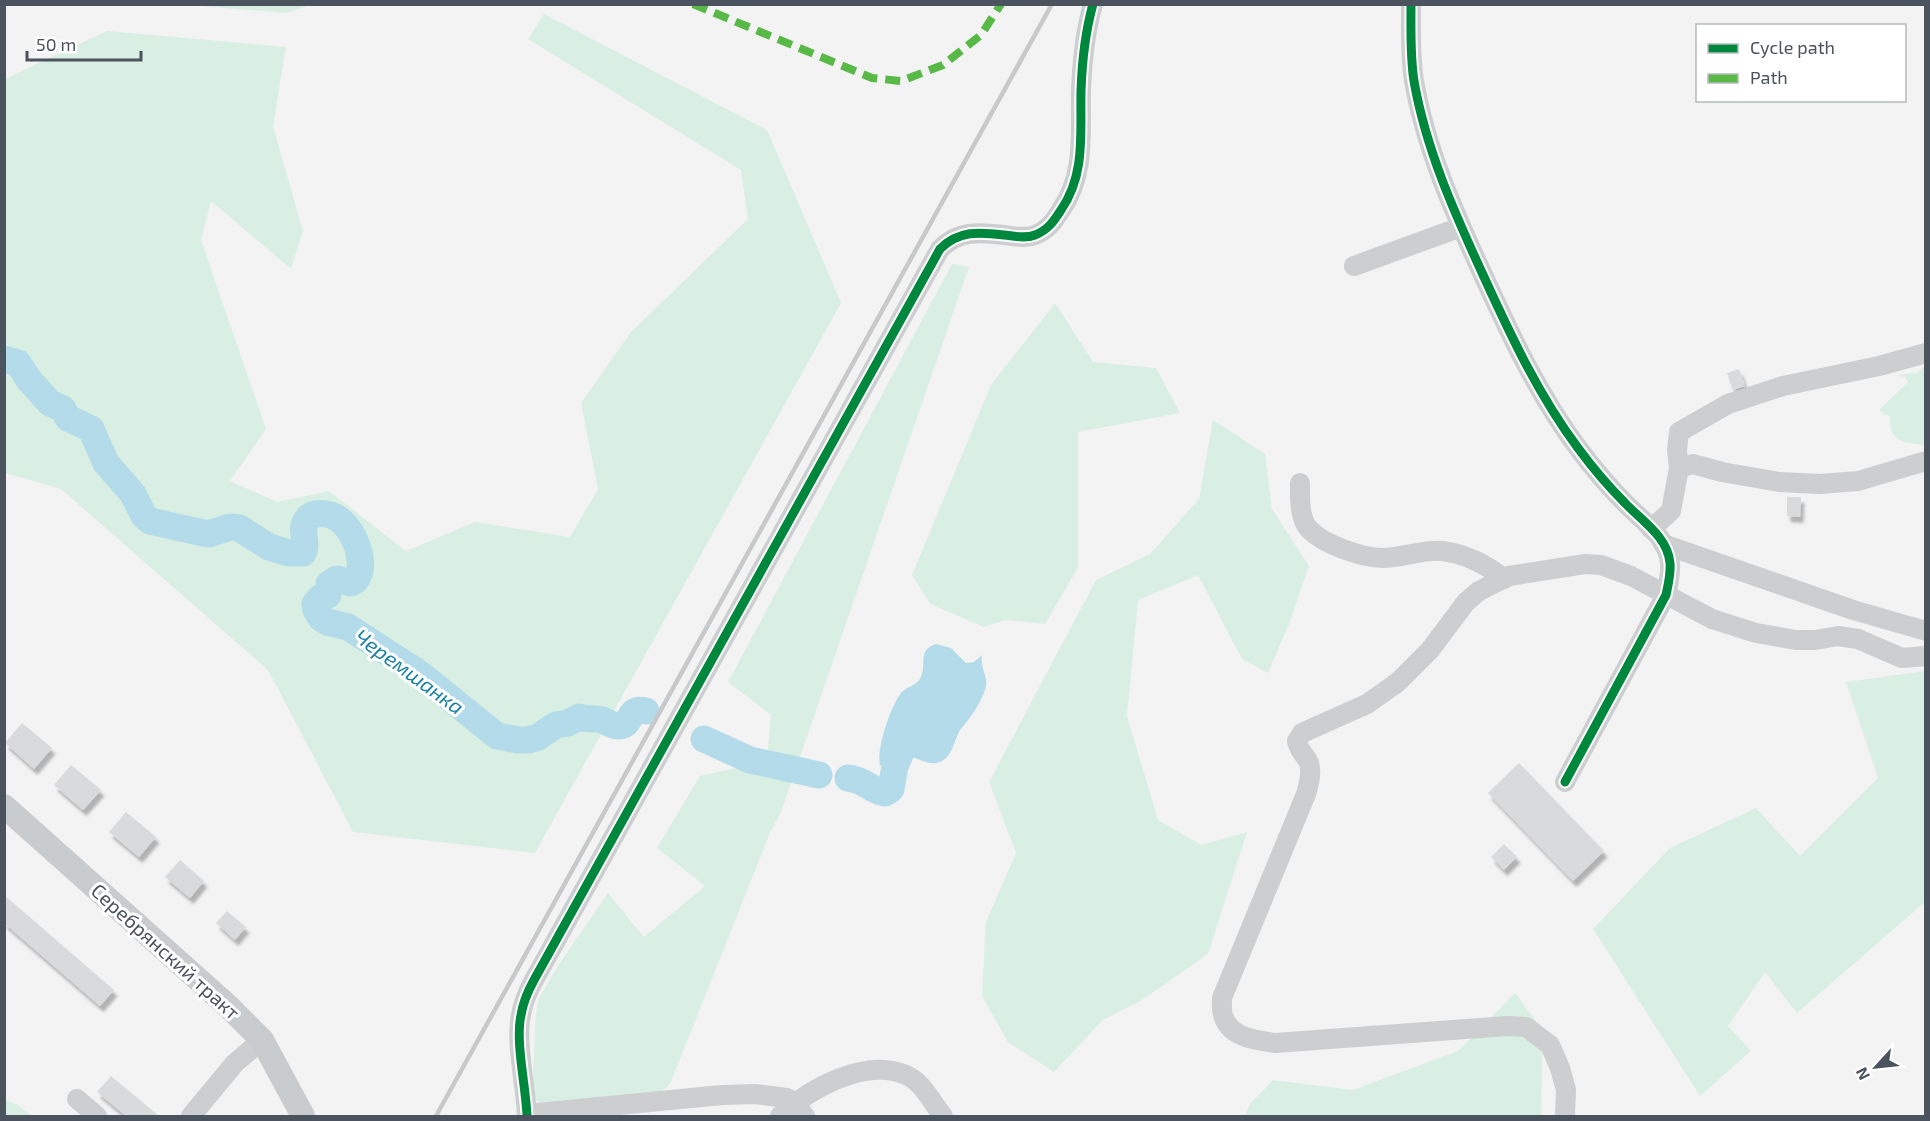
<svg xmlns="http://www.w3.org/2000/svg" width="1930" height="1121" font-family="'Exo 2',sans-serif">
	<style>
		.green { fill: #daefe3 }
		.water { fill: #b3dbe9 }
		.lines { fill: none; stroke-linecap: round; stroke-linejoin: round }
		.river { stroke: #b3dbe9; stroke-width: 27 }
		.building { fill: #d9dadc; filter: url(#shadow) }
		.minor { stroke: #cdced0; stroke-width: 20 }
		.major { stroke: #c9ccce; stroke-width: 24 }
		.rail { stroke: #c8c9ca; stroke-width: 4.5 }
		.quiet { stroke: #58b947; stroke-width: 8; stroke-dasharray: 15 8; stroke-linecap: butt }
		.cycleway-casing { stroke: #fff; stroke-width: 13 }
		.cycleway { stroke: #00873e; stroke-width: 9 }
		.labels { text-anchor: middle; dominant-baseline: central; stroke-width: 6; stroke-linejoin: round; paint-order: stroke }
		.street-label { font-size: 20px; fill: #4b545e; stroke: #fff }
		.water-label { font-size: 21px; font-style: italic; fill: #1b80a2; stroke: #fff }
	</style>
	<defs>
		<filter id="shadow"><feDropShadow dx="3.5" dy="6" stdDeviation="1.5" flood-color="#0004"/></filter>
	</defs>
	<rect width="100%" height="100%" fill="#f3f3f3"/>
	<g class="green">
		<path d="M189 5H311L286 13Z"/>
		<path d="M544 14 767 130 841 303 535 853 353 832 268 670 61 489 5 473V79L107 31 286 47 273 126 303 231 291 269 211 201 201 240 266 429 230 481 277 502 329 491 406 551 475 522 570 537 598 489 581 403 631 332 748 219 741 170 528 39Z"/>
		<path d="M952 264 969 267 781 812 770 833 670 1084 661 1092 538 1103 534 1097 533 1075 536 1012 539 998 559 964 608 893 644 937 705 886 657 848 700 776 767 761 771 715 728 682Z"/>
		<path d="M1055 303 1093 362 1156 368 1180 413 1078 432V568L1045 624 1005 620 984 627 930 604 912 575 991 385Z"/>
		<path d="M1924 368H1926L1925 445C1902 442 1890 443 1890 416L1883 414 1880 409 1908 382 1905 377 1896 375 1916 373Z"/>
		<path d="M1213 420 1265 454 1272 509 1309 566 1289 624 1268 673 1242 659 1198 575 1138 600 1127 716 1158 820 1201 845 1247 832 1208 954 1142 1000 1103 1020 1054 1072 1008 1042 982 996 986 922 1016 853 989 782 1096 580 1150 554 1199 499Z"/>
		<path d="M1925 671V902L1797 1013 1765 972 1728 1026 1751 1051 1700 1096 1593 929 1670 848 1756 808 1800 856 1878 778 1846 682Z"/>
		<path d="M1515 993 1543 1030 1541 1116H1245L1250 1104 1273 1080 1353 1090 1458 1051Z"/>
		<path d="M5 1100 16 1104 32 1116H5Z"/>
	</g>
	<path class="water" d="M936 644 951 648 966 663 974 662 982 655C980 668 988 677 986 686 984 696 975 711 969 719 966 723 963 726 960 730 954 740 953 755 942 761 930 767 921 759 911 757L899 767 880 765C876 749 891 706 901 693 906 687 915 686 920 679 928 666 916 650 936 644Z"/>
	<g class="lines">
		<g class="river">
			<path d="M4 359 18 363 29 380 50 403 63 409 68 418 91 429 106 463 133 494 144 516 150 521 208 534 231 527 239 528 269 547 289 553H303C309 542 298 529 308 518 313 513 319 513 326 514 357 518 372 579 350 583 348 583 341 579 337 579L329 584 328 595 320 598 315 604 316 610 321 618 327 622 348 627 419 673 497 736 518 740H528L538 737 556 725 568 723 579 717C587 720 590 718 597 719 605 719 612 727 620 726 633 724 627 706 646 711"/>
			<path d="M704 739 750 760 819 775"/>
			<path d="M848 778C866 780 871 791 885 793L891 789 895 766 902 750"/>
		</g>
	</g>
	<g class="building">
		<path d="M1739 369 1745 386 1733 390 1727 373Z"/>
		<path d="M1787 497H1801L1800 517 1787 516Z"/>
		<path d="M22 723 52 748 34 769 5 743Z"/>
		<path d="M1519 763 1604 851 1573 881 1488 793Z"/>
		<path d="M71 765 101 790 83 810 54 785Z"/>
		<path d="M126 812 156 837 139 857 109 832Z"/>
		<path d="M1504 844 1517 857 1504 870 1491 857Z"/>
		<path d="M180 860 204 881 190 898 165 877Z"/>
		<path d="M4 895 114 990 100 1006 4 923Z"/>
		<path d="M227 911 246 927 235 940 216 923Z"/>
		<path d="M111 1076 159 1116H126L97 1092Z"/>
	</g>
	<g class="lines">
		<g class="minor">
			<path d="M1411 4C1411 30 1410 56 1414 81 1426 150 1455 214 1484 277 1511 336 1539 396 1578 448 1592 467 1608 486 1625 503 1641 520 1668 537 1670 563 1671 574 1668 585 1666 595L1565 782"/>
			<path d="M1354 266 1461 227"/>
			<path d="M1679 468 1677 450 1679 432 1728 404 1783 386 1879 366 1926 353"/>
			<path d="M1300 483C1300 497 1299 517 1308 528 1322 544 1362 558 1383 558 1402 558 1423 549 1442 551 1465 554 1486 564 1504 579"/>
			<path d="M1651 529 1671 511 1679 468 1693 464 1722 472 1779 482 1820 484 1858 481 1926 461"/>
			<path d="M1663 544 1853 610 1926 631"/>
			<path d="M77 1099 97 1116"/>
			<path d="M527 1114 722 1095 755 1094 787 1098 795 1103 805 1116"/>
			<path d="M191 1116 235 1063 262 1040"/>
			<path d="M527 1116C526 1087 515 1041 521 1015 523 1002 528 991 534 980L940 249C959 230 979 232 1004 235 1014 236 1025 239 1035 235 1048 230 1054 221 1061 210 1086 174 1080 132 1081 91 1082 61 1085 33 1093 4"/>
			<path d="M780 1116C809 1089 865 1057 906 1075 923 1082 932 1103 943 1116"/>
			<path d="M1565 1116 1566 1090 1560 1068 1550 1045 1526 1027 1507 1026 1275 1043C1256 1040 1232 1038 1224 1018 1221 1012 1222 1004 1222 998L1306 794C1309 784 1312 773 1309 763 1305 754 1299 752 1297 741L1302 733 1367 704 1398 682 1430 650 1466 602 1479 591 1509 576 1585 564 1601 565 1631 576 1712 619 1756 633 1796 640H1815L1838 636 1858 639 1902 658 1926 656"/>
		</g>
		<path class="major" d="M4 806 228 1006 262 1040 303 1116"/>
		<path class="rail" d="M436 1116 1052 4"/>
		<path class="quiet" d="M693 4 872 78 901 81 943 65 981 35 1001 4"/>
		<defs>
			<g id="cycleway">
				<path d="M1411 4C1411 30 1410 56 1414 81 1426 150 1455 214 1484 277 1511 336 1539 396 1578 448 1592 467 1608 486 1625 503 1641 520 1668 537 1670 563 1671 574 1668 585 1666 595L1565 782"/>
				<path d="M527 1116C526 1087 515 1041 521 1015 523 1002 528 991 534 980L940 249C959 230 979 232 1004 235 1014 236 1025 239 1035 235 1048 230 1054 221 1061 210 1086 174 1080 132 1081 91 1082 61 1085 33 1093 4"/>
			</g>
		</defs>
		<use href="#cycleway" class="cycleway-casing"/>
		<use href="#cycleway" class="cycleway"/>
	</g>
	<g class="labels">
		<g class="street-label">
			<text transform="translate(166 951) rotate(42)">Серебрянский тракт</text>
		</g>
		<g class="water-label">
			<text transform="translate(410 671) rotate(36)">Черемшанка</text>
		</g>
	</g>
	<rect width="1930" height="1121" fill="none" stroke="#4b545e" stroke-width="12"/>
	<rect x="1696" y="24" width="210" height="78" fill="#ffffff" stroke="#b7bbbf" stroke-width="1.5"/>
	<rect x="1708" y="44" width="30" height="9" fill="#00873e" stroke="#b7bbbf" stroke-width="1.5"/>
	<text x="1750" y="54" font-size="18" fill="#4b545e">Cycle path</text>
	<rect x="1708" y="74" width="30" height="9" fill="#58b947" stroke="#b7bbbf" stroke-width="1.5"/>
	<text x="1750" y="84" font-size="18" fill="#4b545e">Path</text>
	<g transform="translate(1876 1067) rotate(243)" stroke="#ffffff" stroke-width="4.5" paint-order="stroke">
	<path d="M0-4.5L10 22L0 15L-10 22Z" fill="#4b545e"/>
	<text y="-9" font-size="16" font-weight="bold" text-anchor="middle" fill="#4b545e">N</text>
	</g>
	<path d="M27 51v9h114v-9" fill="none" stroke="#4b545e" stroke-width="3"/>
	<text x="36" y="51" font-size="18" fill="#4b545e" stroke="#ffffff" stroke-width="4.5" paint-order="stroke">50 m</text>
</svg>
